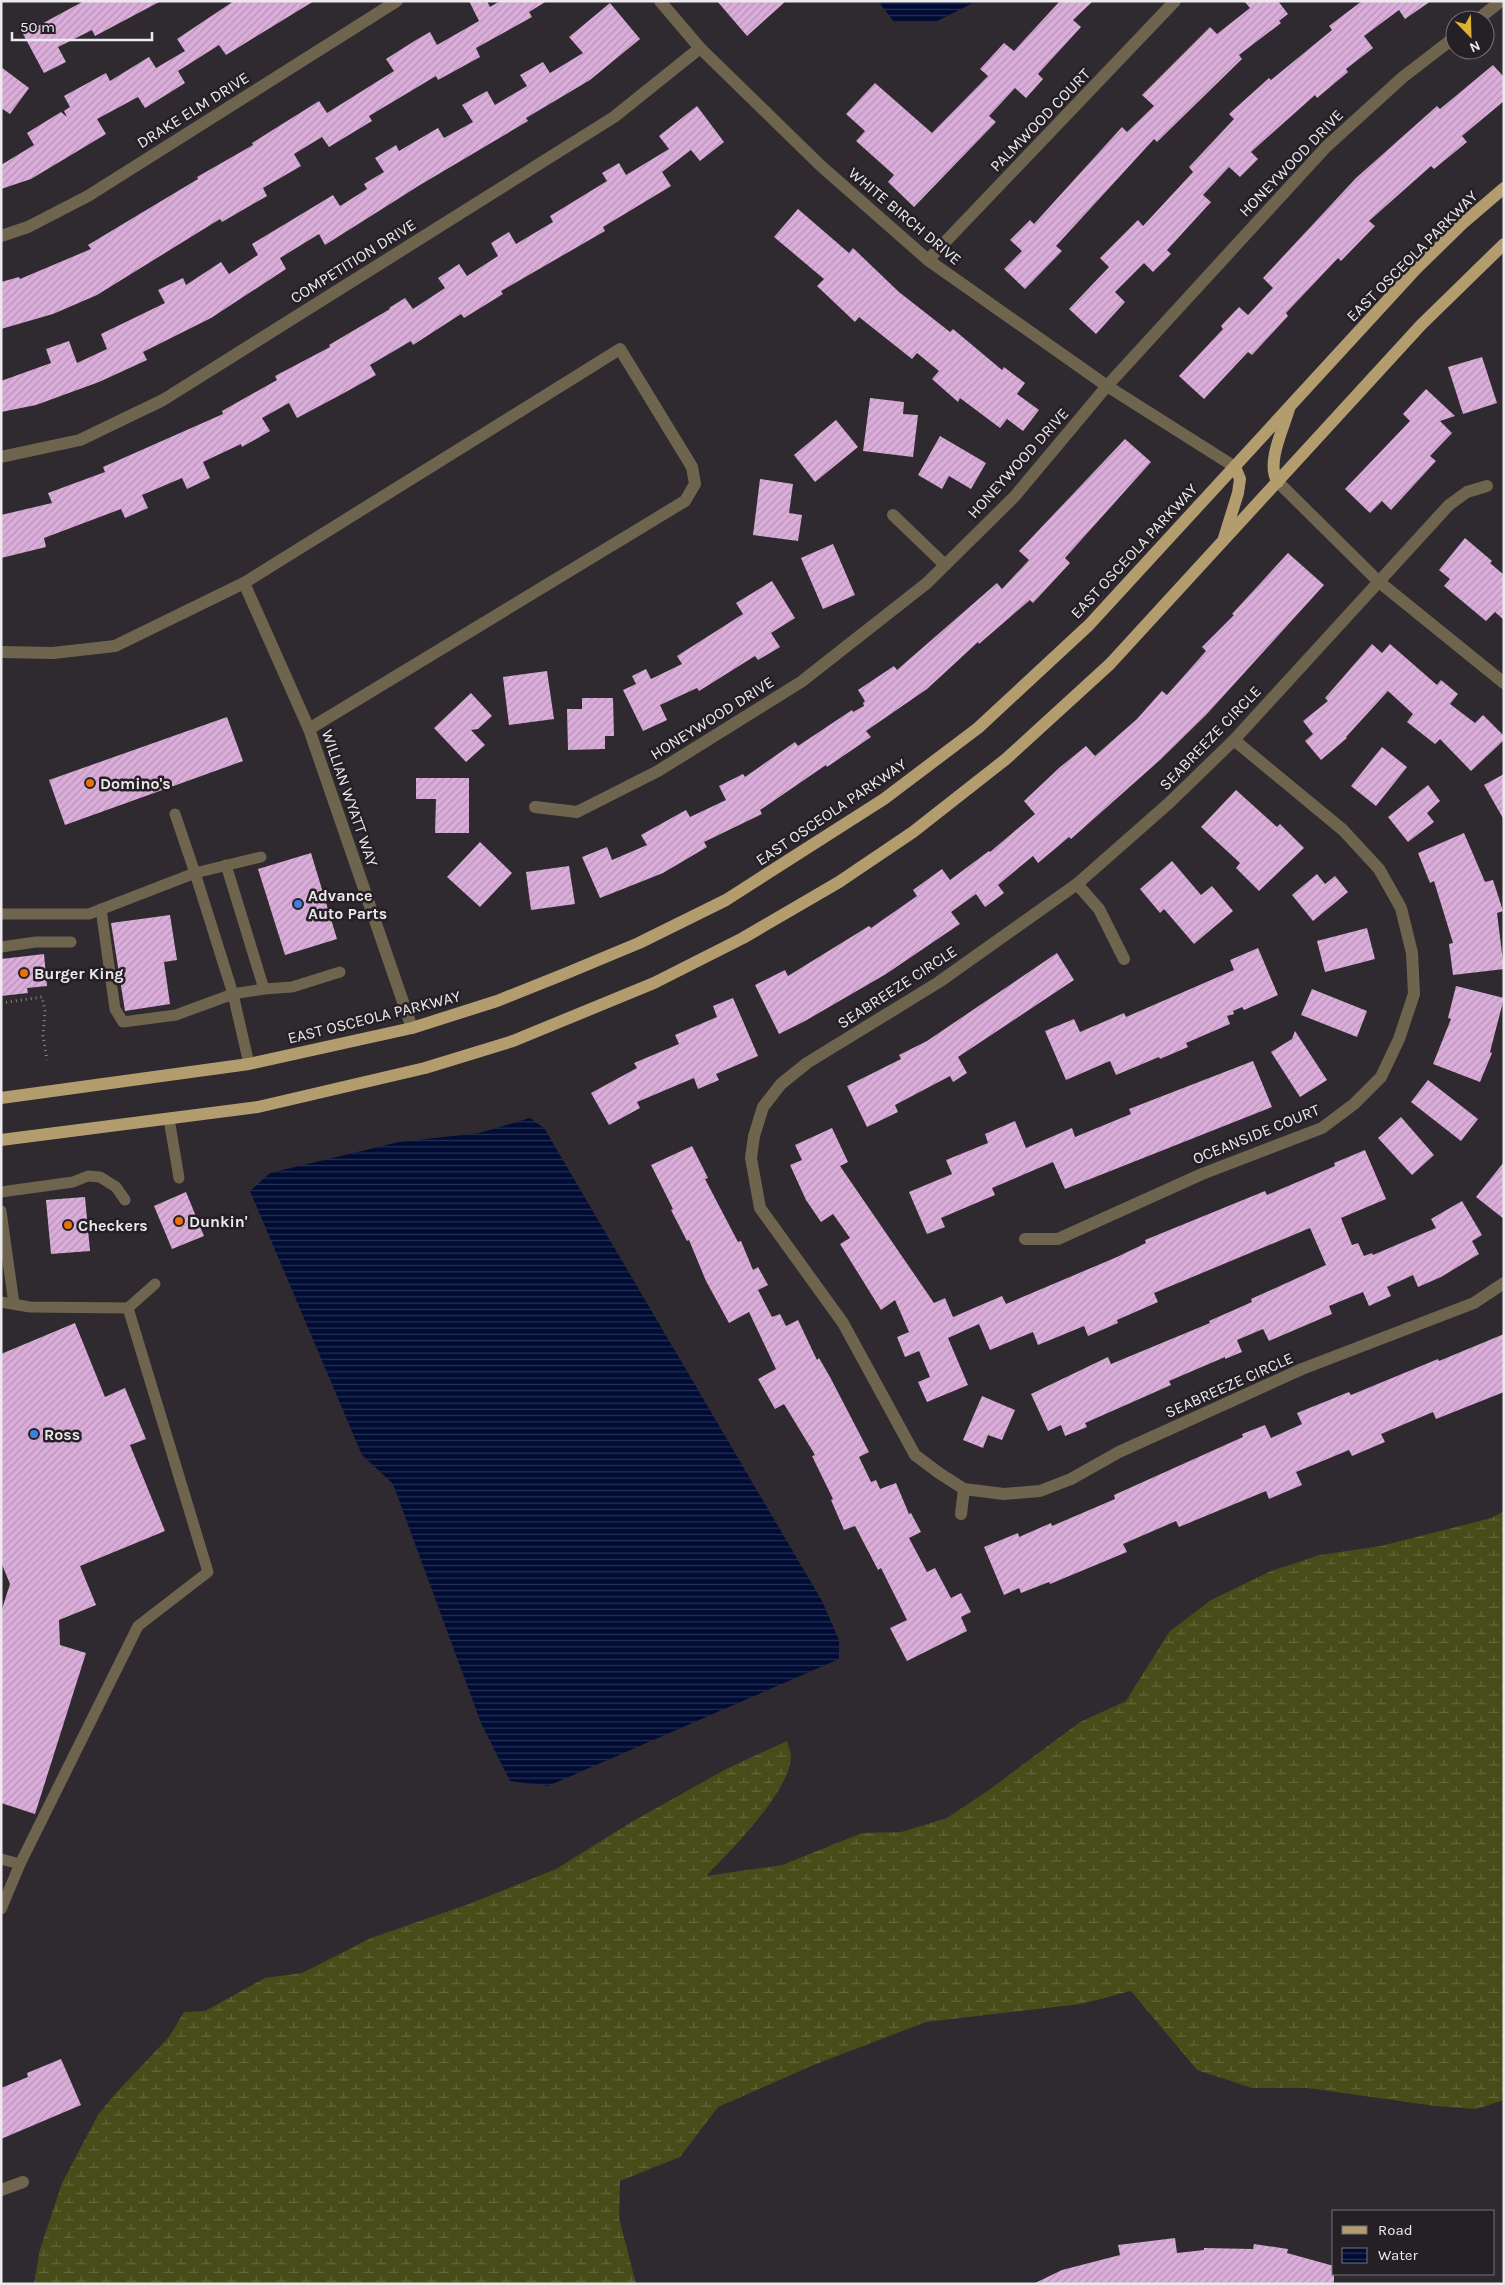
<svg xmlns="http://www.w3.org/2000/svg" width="1505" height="2285" font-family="Karla,sans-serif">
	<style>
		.wetland { fill: url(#wetland-marsh) }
		.water { fill: url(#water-rules) }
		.building { fill: url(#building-hatch) }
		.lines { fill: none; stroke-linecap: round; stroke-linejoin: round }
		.path { stroke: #888389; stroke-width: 3; stroke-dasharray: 1 4; stroke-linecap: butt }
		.lane { stroke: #6f654e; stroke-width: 11 }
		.street { stroke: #6f654e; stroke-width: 12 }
		.primary { stroke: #b39d6e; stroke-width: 12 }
		.food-dot { fill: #e8710a; stroke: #252026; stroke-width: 2 }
		.shop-dot { fill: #3f7fe0; stroke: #252026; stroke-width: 2 }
		.labels { text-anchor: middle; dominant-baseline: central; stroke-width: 5; stroke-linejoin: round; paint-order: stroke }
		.street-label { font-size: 16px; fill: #edeaee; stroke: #252026 }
		.poi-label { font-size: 16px; font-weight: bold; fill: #edeaee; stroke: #252026; text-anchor: start }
	</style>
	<defs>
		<pattern id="wetland-marsh" width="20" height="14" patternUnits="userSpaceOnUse" patternTransform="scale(1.25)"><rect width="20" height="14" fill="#464d19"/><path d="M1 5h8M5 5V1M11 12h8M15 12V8" fill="none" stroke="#61673b"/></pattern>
		<pattern id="water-rules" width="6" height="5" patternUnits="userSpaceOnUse" patternTransform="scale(1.25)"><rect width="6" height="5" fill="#010c34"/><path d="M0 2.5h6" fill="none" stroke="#263052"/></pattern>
		<pattern id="building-hatch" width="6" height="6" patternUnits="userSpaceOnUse" patternTransform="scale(1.25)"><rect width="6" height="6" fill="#dbadda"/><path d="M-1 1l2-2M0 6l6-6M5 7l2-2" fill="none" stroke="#b693b5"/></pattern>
	</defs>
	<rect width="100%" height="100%" fill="#2f2930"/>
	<path class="wetland" d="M1504 1511V2100L1476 2109 1435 2106 1308 2088H1252L1197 2070 1131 1991 1081 2004 926 2022 816 2064 718 2107 680 2157 620 2181 619 2218 636 2284H34L40 2249 62 2183 98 2115 115 2094 169 2037 184 2012 205 2011 265 1978 302 1973 371 1938 469 1904 556 1869 630 1823 726 1769 787 1741C788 1746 791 1752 791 1756 791 1791 729 1852 706 1876L782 1865 862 1833 901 1832 947 1818 989 1790 1080 1722 1126 1701 1169 1632 1211 1600 1271 1571 1320 1555 1381 1546 1491 1518Z"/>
	<g class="water">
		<path d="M878 1H977L937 21 894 22Z"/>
		<path d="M530 1118 544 1128 822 1601 839 1640V1659L548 1786 510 1781 481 1723 393 1484 362 1455 250 1191 270 1173 399 1142 479 1133Z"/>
	</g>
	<g class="building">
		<path d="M84 1H161L95 36 92 30 58 47 66 62 44 73 23 34Z"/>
		<path d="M234 1H314L226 55 219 45 178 71 185 83 145 108 138 97 97 119 106 134 31 179 1 189V165L34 145 27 133 61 112 67 117 64 111 70 107 64 96 106 73 110 81 149 57 156 68 185 51 177 39Z"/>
		<path d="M469 1H487L490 7 500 1H547L529 12 532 17 476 48 480 57 438 80 436 76 369 116 372 121 329 147 322 137 294 154 301 166 263 188 267 196 222 222 220 219 97 295 53 314 1 329V282L19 277 20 279 91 249 88 245 198 179 197 177 253 145 252 143 319 101 327 113 394 71 386 59 416 40 430 32 437 45 479 21Z"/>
		<path d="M717 1H786L747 36Z"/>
		<path d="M1060 1H1093L1073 20 1081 27 1038 74 1043 79 1026 98 1015 88 989 116 996 122 914 207 888 182 894 175 856 141 865 131 846 114 875 83 932 133 988 76 980 69 1004 43 1014 51Z"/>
		<path d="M1244 1H1278L1288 14 1279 21 1281 23 1239 55 1242 59 1157 142 1154 139 1056 246 1062 251 1025 289 1004 269 1022 251 1010 240 1030 220 1034 224 1122 127 1127 132 1154 106 1142 95 1210 27 1217 34 1250 8Z"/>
		<path d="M1362 1H1431L1405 19 1399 10 1364 36 1373 48 1346 69 1348 72 1317 98 1315 95 1251 152 1258 159 1240 177 1229 167 1203 195 1211 202 1167 250 1171 254 1153 272 1144 263 1115 292 1125 302 1096 334 1069 309 1109 267 1100 258 1138 220 1143 226 1193 172 1189 167 1234 119 1229 114 1269 78 1271 80 1332 30 1329 26Z"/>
		<path d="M610 3 640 39 590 80 526 118 528 121 420 185 325 245 319 234 280 258 286 269 211 318 143 352 147 360 99 382 36 405 1 412V381L51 363 46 349 69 341 77 363 107 349 101 334 165 303 158 290 183 278 186 285 221 262 229 274 258 255 252 244 305 212 333 195 340 206 367 189 364 184 384 172 375 158 396 145 399 151 438 128 444 138 473 122 462 105 487 91 495 105 527 86 520 75 543 62 550 73 583 53 569 37Z"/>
		<path d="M1493 65 1504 77V101L1462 136 1467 142 1434 169 1431 166 1369 221 1375 226 1341 261 1338 258 1286 313 1288 316 1252 355 1248 352 1204 399 1179 376 1223 329 1221 326 1239 307 1248 315 1273 288 1263 278 1356 178 1437 106 1440 109Z"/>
		<path d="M1 67 29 88 10 114 1 108Z"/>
		<path d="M697 106 724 142 700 161 691 150 662 172 671 186 603 227 605 231 501 291 503 294 464 318 461 314 413 345 411 341 370 365 376 375 344 393 297 418 289 403 262 418 270 431 242 447 241 444 203 462 210 478 187 489 182 478 142 495 148 508 125 518 121 509 44 538 46 547 1 558V515L52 503 48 493 105 472 103 467 223 414 222 411 277 380 275 376 330 347 329 345 390 309 389 308 405 298 413 309 445 288 438 278 459 264 467 276 498 256 491 243 509 232 516 244 553 222 550 216 607 181 602 173 619 163 626 175 669 149 659 136Z"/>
		<path d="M798 209 849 253 853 248 899 292 950 332 953 329 1002 370 1004 367 1025 383 1017 394 1039 410 1023 431 1007 419 1000 428 960 398 958 402 932 379 939 371 917 353 912 359 859 317 855 322 817 286 824 279 774 237Z"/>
		<path d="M1482 357 1497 403 1463 414 1448 367Z"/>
		<path d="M1426 389 1455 416 1440 421 1452 433 1430 456 1436 461 1391 510 1382 501 1370 513 1345 489 1410 421 1403 414Z"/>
		<path d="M870 398 904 402 903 414 918 415 913 457 863 451Z"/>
		<path d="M836 420 858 447 815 482 794 455Z"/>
		<path d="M940 436 986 463 971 489 949 476 942 489 918 475Z"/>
		<path d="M1125 439 1151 462 1065 558 1070 563 1033 603 1030 600 979 644 978 642 927 689 866 731 871 737 827 767 826 765 760 810 762 814 704 842 707 847 663 873 600 898 582 857 607 847 612 860 647 845 641 835 686 810 690 817 726 800 719 786 743 774 745 777 795 742 798 746 852 710 853 712 864 706 863 703 865 701 858 690 894 666 897 670 997 583 1002 589 1029 560 1019 551Z"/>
		<path d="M760 479 793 484 789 513 802 515 798 541 753 535Z"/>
		<path d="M1465 538 1492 561 1490 563 1504 575V620L1495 612 1486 621 1444 586 1450 579 1439 570Z"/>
		<path d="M833 544 855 595 823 609 801 558Z"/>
		<path d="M1288 553 1324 585 1206 715 1160 760 1071 839 1069 837 1038 863 1033 856 998 885 1004 893 985 907 976 894 951 912 960 924 945 934 886 974 805 1021 779 1034 755 985 785 970 788 976 869 926 871 928 917 896 913 890 942 869 950 880 989 851 990 852 1035 814 1024 801 1059 768 1086 746 1095 756 1137 719 1162 691 1167 695 1206 651 1202 647 1234 615 1232 614Z"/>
		<path d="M772 581 795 618 771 633 780 647 758 660 755 656 699 691 697 688 660 705 667 720 643 731 623 690 636 684 632 676 646 669 651 679 682 664 677 656 743 614 736 603Z"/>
		<path d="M1372 644 1382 653 1390 644 1437 685 1441 680 1458 694 1450 704 1475 723 1483 715 1504 736V740L1471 771 1440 739 1435 744 1407 722 1413 714 1388 691 1346 737 1347 738 1321 760 1305 741 1313 734 1303 721 1328 701 1325 698Z"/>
		<path d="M547 671 554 719 509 725 503 677Z"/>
		<path d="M471 693 492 716 478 729 471 730 485 745 466 762 434 728Z"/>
		<path d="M582 698H613L614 736H605V749L568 750 567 709H582Z"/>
		<path d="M227 717 243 761 65 825 49 780Z"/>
		<path d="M1382 747 1407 767 1376 806 1351 786Z"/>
		<path d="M1504 774V820L1484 785Z"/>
		<path d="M416 778H469V833H435L436 799H416Z"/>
		<path d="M1428 785 1440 801 1427 813 1434 822 1408 842 1388 817Z"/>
		<path d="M1236 790 1277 827 1280 824 1304 848 1259 891 1236 868 1240 863 1201 827Z"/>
		<path d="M1464 833 1485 882 1493 880 1503 911 1497 913 1504 969 1453 975 1449 944 1453 943 1434 881 1430 883 1418 853Z"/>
		<path d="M480 842 512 873 480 907 447 877Z"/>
		<path d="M311 853 337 939 285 955 258 869Z"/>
		<path d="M1172 861 1201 895 1212 886 1233 911 1194 944 1164 909 1160 913 1140 889Z"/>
		<path d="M569 866 575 904 531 910 526 872Z"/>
		<path d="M1317 874 1325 884 1335 876 1348 892 1313 921 1292 895Z"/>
		<path d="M170 915 177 960 164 962 170 1004 125 1011 111 923Z"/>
		<path d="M1367 928 1375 959 1325 972 1317 941Z"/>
		<path d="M1258 948 1278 995 1244 1010 1242 1007 1233 1011 1234 1014 1227 1016 1230 1024 1186 1043 1188 1047 1160 1059 1159 1057 1116 1075 1110 1061 1066 1080 1045 1031 1074 1019 1080 1032 1124 1013 1126 1017 1234 970 1230 960Z"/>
		<path d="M1057 953 1074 980 958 1057 967 1073 953 1082 950 1076 895 1105 898 1112 867 1127 847 1086 901 1059 899 1055 927 1041Z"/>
		<path d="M44 954 47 986 27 988 28 993 1 996V959Z"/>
		<path d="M1456 986 1504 998 1490 1052 1492 1053 1480 1082 1433 1064 1451 1019 1448 1018Z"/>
		<path d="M1312 989 1367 1011 1357 1037 1301 1015Z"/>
		<path d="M733 998 758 1056 716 1074 719 1080 698 1089 694 1078 637 1102 640 1108 609 1125 591 1093 637 1068 634 1063 679 1044 675 1035 717 1017 713 1006Z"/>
		<path d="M1295 1031 1327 1080 1300 1097 1271 1052 1292 1039Z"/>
		<path d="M1253 1061 1272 1107 1065 1189 1053 1162 992 1188 995 1195 941 1218 945 1227 927 1234 909 1192 952 1174 946 1160 988 1143 985 1134 1015 1121 1026 1148 1072 1128 1075 1137 1131 1114 1129 1109Z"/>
		<path d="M1428 1080 1478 1119 1461 1141 1411 1102Z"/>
		<path d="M1401 1117 1434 1155 1412 1175 1378 1138Z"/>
		<path d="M832 1128 848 1162 840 1166 934 1303 945 1298 953 1317 1002 1296 1006 1304 1117 1257 1146 1243 1145 1240 1265 1191 1267 1195 1335 1166 1334 1163 1365 1150 1386 1199 1341 1218 1352 1245 1358 1243 1364 1256 1372 1253 1373 1255 1436 1228 1431 1219 1462 1201 1482 1235 1472 1241 1479 1254 1441 1277 1418 1287 1413 1275 1387 1287 1391 1296 1369 1306 1363 1292 1329 1306 1332 1314 1269 1341 1263 1329 1237 1340 1242 1352 1225 1359V1357L1169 1381 1171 1385 1085 1423 1087 1427 1065 1436 1061 1425 1048 1431 1031 1394 1108 1357 1111 1364 1210 1323 1209 1321 1252 1302 1251 1299 1326 1265 1310 1228 1154 1293 1158 1302 1117 1320 1118 1323 1088 1336 1084 1326 1038 1345 1033 1332 990 1350 979 1324 948 1338 968 1385 927 1402 918 1382 930 1377 919 1351 905 1357 897 1337 909 1332 895 1300 881 1310 840 1244 850 1238 833 1214 821 1222 806 1200 790 1165 802 1160 795 1145Z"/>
		<path d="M692 1146 708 1178 705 1179 738 1242 741 1241 753 1270 758 1267 768 1285 758 1290 772 1317 780 1314 786 1326 798 1320 817 1360 819 1358 830 1377 869 1452 859 1457 871 1482 876 1480 880 1489 896 1483 909 1514 911 1513 921 1532 909 1538 927 1572 935 1568 951 1598 961 1593 971 1612 961 1617 967 1631 907 1661 890 1628 907 1620 881 1568 878 1570 855 1526 844 1530 831 1500 833 1499 812 1456 815 1455 784 1404 775 1409 758 1379 776 1369 749 1312 729 1323 706 1281 689 1240 687 1241 671 1210 673 1209 651 1165Z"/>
		<path d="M1504 1162V1219L1476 1197Z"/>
		<path d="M186 1192 204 1236 172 1249 154 1206Z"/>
		<path d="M85 1197 90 1251 51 1254 46 1200Z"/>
		<path d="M75 1323 105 1397 125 1388 146 1439 130 1445 165 1531 80 1566 96 1605 59 1620 60 1645 86 1653 35 1814 1 1803V1612L10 1584 1 1562V1354Z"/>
		<path d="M1504 1334V1392L1436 1419 1433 1412 1381 1434 1385 1442 1352 1456 1349 1450 1296 1472 1302 1485 1269 1499 1266 1491 1179 1527 1176 1521 1123 1544 1127 1552 1050 1584 1049 1582 1021 1593 1019 1588 1004 1595 984 1547 1018 1533 1019 1537 1051 1523 1052 1526 1115 1499 1114 1495 1243 1437 1242 1434 1265 1425 1271 1438 1302 1424 1297 1413 1349 1392 1351 1395 1438 1359 1439 1361Z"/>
		<path d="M982 1396 1015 1410 1002 1440 988 1435 983 1448 963 1440Z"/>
		<path d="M61 2059 81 2105 1 2139V2088L28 2077 27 2073Z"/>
		<path d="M1175 2238 1177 2253 1204 2250V2248L1253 2249 1254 2244 1288 2249 1287 2253 1334 2266V2284H1033L1062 2270 1120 2255 1118 2245Z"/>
	</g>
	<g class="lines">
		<path class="path" d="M1 1003 42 997 45 1011 43 1036 47 1060"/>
		<g class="lane">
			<path d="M175 814 195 873 261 857"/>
			<path d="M226 865 264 989 292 987 340 972"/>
			<path d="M101 909 115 1009 123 1022 176 1015 233 994 264 989"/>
			<path d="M1 914H89L195 873 233 994 249 1064"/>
			<path d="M1 947 36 942H71"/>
			<path d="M169 1119 179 1178"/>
			<path d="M1 1192 73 1182 88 1176 100 1177 116 1187 125 1200"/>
			<path d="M1 1211 14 1304"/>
			<path d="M1 1302 30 1307 128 1308 208 1572 138 1626 20 1864"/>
			<path d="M128 1308 155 1284"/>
			<path d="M1 1859 20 1864 1 1909"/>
		</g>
		<g class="street">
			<path d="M660 1 700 48 821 166 928 260 1107 386 1235 467"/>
			<path d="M1477 20 1501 1"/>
			<path d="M1 236 28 227 88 196 397 1"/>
			<path d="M928 260 1175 1"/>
			<path d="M1 457 80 440 163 400 614 117 700 48"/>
			<path d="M1278 482 1378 581 1504 683"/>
			<path d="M1487 486 1467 492 1449 505 1234 740 1169 803 1077 884 939 982 807 1063 781 1084 763 1107 754 1136 751 1158 760 1208 843 1323 915 1455 939 1473 964 1489 1004 1494 1040 1491 1071 1479 1119 1452 1302 1369 1474 1303 1504 1283"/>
			<path d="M893 515 945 565"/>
			<path d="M244 583 309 729 412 1028"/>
			<path d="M1 652 53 653 115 646 244 583 620 349 692 467 695 484 685 501 309 729"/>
			<path d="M535 807 577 812 658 771 801 682 927 583 1015 496 1107 386 1326 147 1403 77 1455 37"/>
			<path d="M1077 884 1099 909 1124 959"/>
			<path d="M1025 1239H1058L1202 1174 1322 1128 1354 1104 1381 1077 1399 1039 1414 994 1412 953 1401 908 1379 869 1343 830 1234 740"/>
			<path d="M961 1514 964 1489"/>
			<path d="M1 2190 23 2182"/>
		</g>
		<g class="primary">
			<path d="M1278 482C1265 465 1284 427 1289 409"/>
			<path d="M1224 538 1238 493 1240 479 1235 467"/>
			<path d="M1 1098 249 1064 412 1028 497 1001 567 973 639 943 726 900 884 799 978 728 1089 625 1416 269 1462 224 1504 188"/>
			<path d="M1 1140 258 1107 425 1068 513 1041 654 983 743 938 839 882 913 832 1006 759 1110 664 1421 325 1504 244"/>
		</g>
	</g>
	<g class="food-dot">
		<circle cx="90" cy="783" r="5"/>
		<circle cx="24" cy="973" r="5"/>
		<circle cx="179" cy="1221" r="5"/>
		<circle cx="68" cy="1225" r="5"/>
	</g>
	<g class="shop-dot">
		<circle cx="298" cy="904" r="5"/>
		<circle cx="34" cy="1434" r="5"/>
	</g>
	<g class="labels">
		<g class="street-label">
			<text transform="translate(193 110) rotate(-32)">DRAKE ELM DRIVE</text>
			<text transform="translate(1040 120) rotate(-46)">PALMWOOD COURT</text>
			<text transform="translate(1291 163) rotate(-46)">HONEYWOOD DRIVE</text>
			<text transform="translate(905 216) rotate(40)">WHITE BIRCH DRIVE</text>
			<text transform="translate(1412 256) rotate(-45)">EAST OSCEOLA PARKWAY</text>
			<text transform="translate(353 261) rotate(-32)">COMPETITION DRIVE</text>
			<text transform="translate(1018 463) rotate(-48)">HONEYWOOD DRIVE</text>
			<text transform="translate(1134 551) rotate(-47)">EAST OSCEOLA PARKWAY</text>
			<text transform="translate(712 718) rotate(-32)">HONEYWOOD DRIVE</text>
			<text transform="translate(1210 738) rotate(-46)">SEABREEZE CIRCLE</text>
			<text transform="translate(350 798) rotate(71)">WILLIAN WYATT WAY</text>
			<text transform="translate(831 812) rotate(-34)">EAST OSCEOLA PARKWAY</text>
			<text transform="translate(897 987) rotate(-33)">SEABREEZE CIRCLE</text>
			<text transform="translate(374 1017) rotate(-14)">EAST OSCEOLA PARKWAY</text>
			<text transform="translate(1256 1134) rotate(-22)">OCEANSIDE COURT</text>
			<text transform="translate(1229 1385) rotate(-24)">SEABREEZE CIRCLE</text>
		</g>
		<g class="poi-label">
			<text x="100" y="783">Domino's</text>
			<text x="308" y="895">Advance<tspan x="308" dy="18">Auto Parts</tspan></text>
			<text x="34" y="973">Burger King</text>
			<text x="189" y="1221">Dunkin'</text>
			<text x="78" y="1225">Checkers</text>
			<text x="44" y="1434">Ross</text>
		</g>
	</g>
	<rect width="1505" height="2285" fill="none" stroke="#edeaee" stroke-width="5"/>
	<rect x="1332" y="2210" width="162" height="65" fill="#252026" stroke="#757176"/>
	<rect x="1342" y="2226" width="25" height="8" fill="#b39d6e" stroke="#757176"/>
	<text x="1378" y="2235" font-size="15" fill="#edeaee">Road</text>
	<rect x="1342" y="2248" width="25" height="15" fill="url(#water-rules)" stroke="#757176"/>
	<text x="1378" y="2260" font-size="15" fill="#edeaee">Water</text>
	<g transform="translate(1470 35) rotate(157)"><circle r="24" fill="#252026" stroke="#757176"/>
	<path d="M0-4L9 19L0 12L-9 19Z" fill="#dcb233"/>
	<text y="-8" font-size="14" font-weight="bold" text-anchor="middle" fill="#edeaee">N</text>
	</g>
	<path d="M12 32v8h140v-8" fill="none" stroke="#edeaee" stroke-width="2.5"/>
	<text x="20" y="32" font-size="15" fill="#edeaee" stroke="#252026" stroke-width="4" paint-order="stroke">50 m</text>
</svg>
